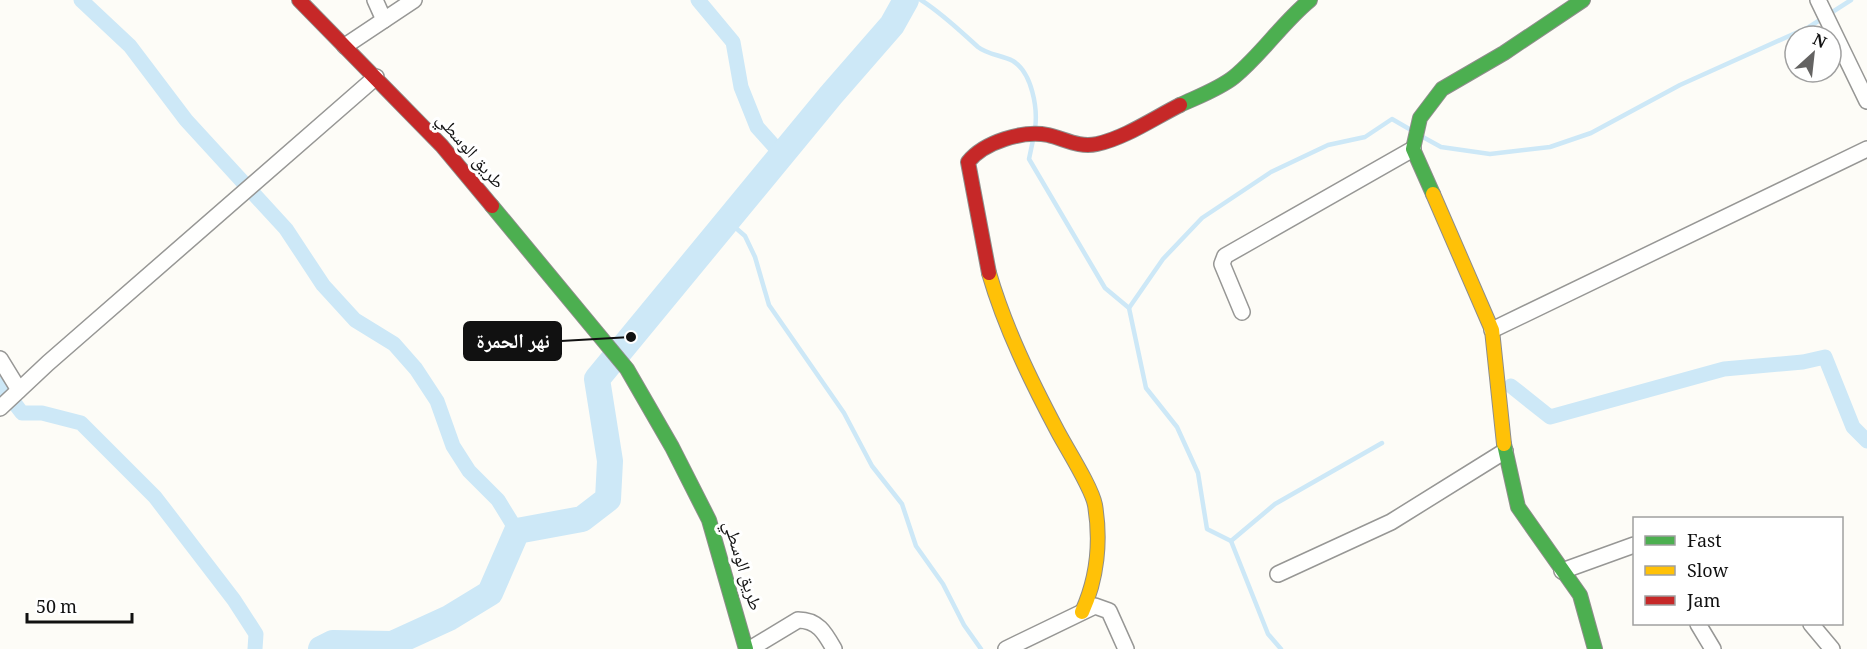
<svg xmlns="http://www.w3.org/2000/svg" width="1867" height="649" font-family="Georgia,'Noto Naskh Arabic',serif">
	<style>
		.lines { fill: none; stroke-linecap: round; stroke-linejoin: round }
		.stream { stroke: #cde8f7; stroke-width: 4.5 }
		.canal { stroke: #cde8f7; stroke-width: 15 }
		.river { stroke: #cde8f7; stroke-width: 26 }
		.street-casing { stroke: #979795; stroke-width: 18 }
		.fast-casing { stroke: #8e8d8b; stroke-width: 16 }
		.slow-casing { stroke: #8e8d8b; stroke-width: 16 }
		.jam-casing { stroke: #8e8d8b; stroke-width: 16 }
		.street { stroke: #fffffe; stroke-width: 15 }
		.fast { stroke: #4caf50; stroke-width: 14 }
		.slow { stroke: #ffc107; stroke-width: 14 }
		.jam { stroke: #c62828; stroke-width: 14 }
		.labels { text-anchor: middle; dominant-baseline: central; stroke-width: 6; stroke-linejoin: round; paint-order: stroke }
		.street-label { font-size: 18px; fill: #111; stroke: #fff }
		.leader { fill: none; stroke: #111; stroke-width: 2 }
		.callout-dot { fill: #111; stroke: #fff; stroke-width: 2 }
		.callout { fill: #111; stroke: #111; stroke-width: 2 }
		.callout-label { font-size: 20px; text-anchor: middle; font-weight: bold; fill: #fff }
	</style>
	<rect width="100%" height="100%" fill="#fdfcf7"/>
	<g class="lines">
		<g class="stream">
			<path d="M921 0C943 14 959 30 978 47 988 55 1002 55 1013 61 1032 73 1038 108 1035 129"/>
			<path d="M1421 136 1441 147 1490 154 1550 147 1591 133 1680 85 1809 27 1851 0"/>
			<path d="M1033 140 1029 159 1105 288 1129 308 1146 388 1177 427 1198 473 1207 529 1231 541 1268 634 1281 649"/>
			<path d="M729 222 745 236 755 257 769 305 844 413 872 466 902 504 916 546 943 584 964 625 981 649"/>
			<path d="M1129 308 1163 259 1202 218 1271 172 1328 145 1365 137 1392 119 1411 130"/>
			<path d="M1231 541 1275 504 1382 443"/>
		</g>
		<g class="canal">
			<path d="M81 0 130 46 186 120 286 229 323 285 355 320 394 344 416 369 437 401 453 446 469 471 498 500 517 531"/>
			<path d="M698 0 733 42 741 87 757 127 782 155"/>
			<path d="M0 384 22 413H42L81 423 155 497 234 600 256 634 255 649"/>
			<path d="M1511 386 1550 417 1724 369 1803 362 1825 357 1853 427 1867 441"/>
		</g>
		<path class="river" d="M321 649 333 643 392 644 449 618 490 593 517 531 582 519 608 499 610 461 597 379 831 95 892 25 906 0"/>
		<defs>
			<g id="street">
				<path d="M375 0 384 20"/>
				<path d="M1818 0 1867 101"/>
				<path d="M345 46 414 0"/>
				<path d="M1242 312 1222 264 1225 256 1413 149"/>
				<path d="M1492 330 1867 149"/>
				<path d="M0 359 19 390"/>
				<path d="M0 408 48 363 376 77"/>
				<path d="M1562 571 1634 545"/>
				<path d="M1278 574 1391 522 1505 451"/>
				<path d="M1698 624 1713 649"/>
				<path d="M1811 624 1832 649"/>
				<path d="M750 649 798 620C818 620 825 633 834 649"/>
				<path d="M1006 649 1095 606 1109 611 1126 649"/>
			</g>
			<g id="fast">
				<path d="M1180 105C1197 97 1219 89 1234 77 1262 54 1282 23 1310 0"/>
				<path d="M1433 194 1413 149 1420 118 1442 89 1504 53 1583 0"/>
				<path d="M492 206 627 369 672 447 709 520 746 649"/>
				<path d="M1504 444 1518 507 1580 595 1595 649"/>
			</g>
			<g id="slow">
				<path d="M1433 194 1492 330 1504 444"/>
				<path d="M989 273C1005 328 1031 381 1058 432 1067 449 1092 488 1095 505 1101 541 1097 579 1082 612"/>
			</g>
			<g id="jam">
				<path d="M299 0 442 146 492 206"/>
				<path d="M989 273 968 162C984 142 1023 130 1048 135 1065 139 1079 148 1097 144 1125 138 1154 118 1180 105"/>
			</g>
		</defs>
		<use href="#street" class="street-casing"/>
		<use href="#fast" class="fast-casing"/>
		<use href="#slow" class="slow-casing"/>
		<use href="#jam" class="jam-casing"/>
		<use href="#street" class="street"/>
		<use href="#fast" class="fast"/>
		<use href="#slow" class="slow"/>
		<use href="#jam" class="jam"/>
	</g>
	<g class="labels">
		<g class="street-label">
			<text transform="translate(469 152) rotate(49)">طريق الوسطي</text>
			<text transform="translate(741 566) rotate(73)">طريق الوسطي</text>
		</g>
	</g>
	<path class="leader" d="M631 337L561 341"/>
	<circle class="callout-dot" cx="631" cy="337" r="6"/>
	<rect class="callout" x="464" y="322" width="97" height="38" rx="6"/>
	<g class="callout-label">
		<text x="513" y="348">نهر الحمرة</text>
	</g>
	<rect x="1633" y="517" width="210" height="108" fill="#ffffff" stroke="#a0a0a0" stroke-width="1.5"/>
	<rect x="1645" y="536" width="30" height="9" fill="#4caf50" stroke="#a0a0a0" stroke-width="1.5"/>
	<text x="1687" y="547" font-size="18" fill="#111111">Fast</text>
	<rect x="1645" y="566" width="30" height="9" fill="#ffc107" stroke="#a0a0a0" stroke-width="1.5"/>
	<text x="1687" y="577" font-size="18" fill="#111111">Slow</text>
	<rect x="1645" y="596" width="30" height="9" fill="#c62828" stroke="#a0a0a0" stroke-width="1.5"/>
	<text x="1687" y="607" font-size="18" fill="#111111">Jam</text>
	<g transform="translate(1813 54) rotate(27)"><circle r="28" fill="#ffffff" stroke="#a0a0a0" stroke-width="1.5"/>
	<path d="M0-4.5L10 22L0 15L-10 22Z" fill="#646362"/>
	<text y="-9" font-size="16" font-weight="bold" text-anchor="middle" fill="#111111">N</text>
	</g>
	<path d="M27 613v9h105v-9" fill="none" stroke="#111111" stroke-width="3"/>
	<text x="36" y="613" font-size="18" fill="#111111" stroke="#ffffff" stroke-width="4.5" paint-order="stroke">50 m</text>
</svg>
